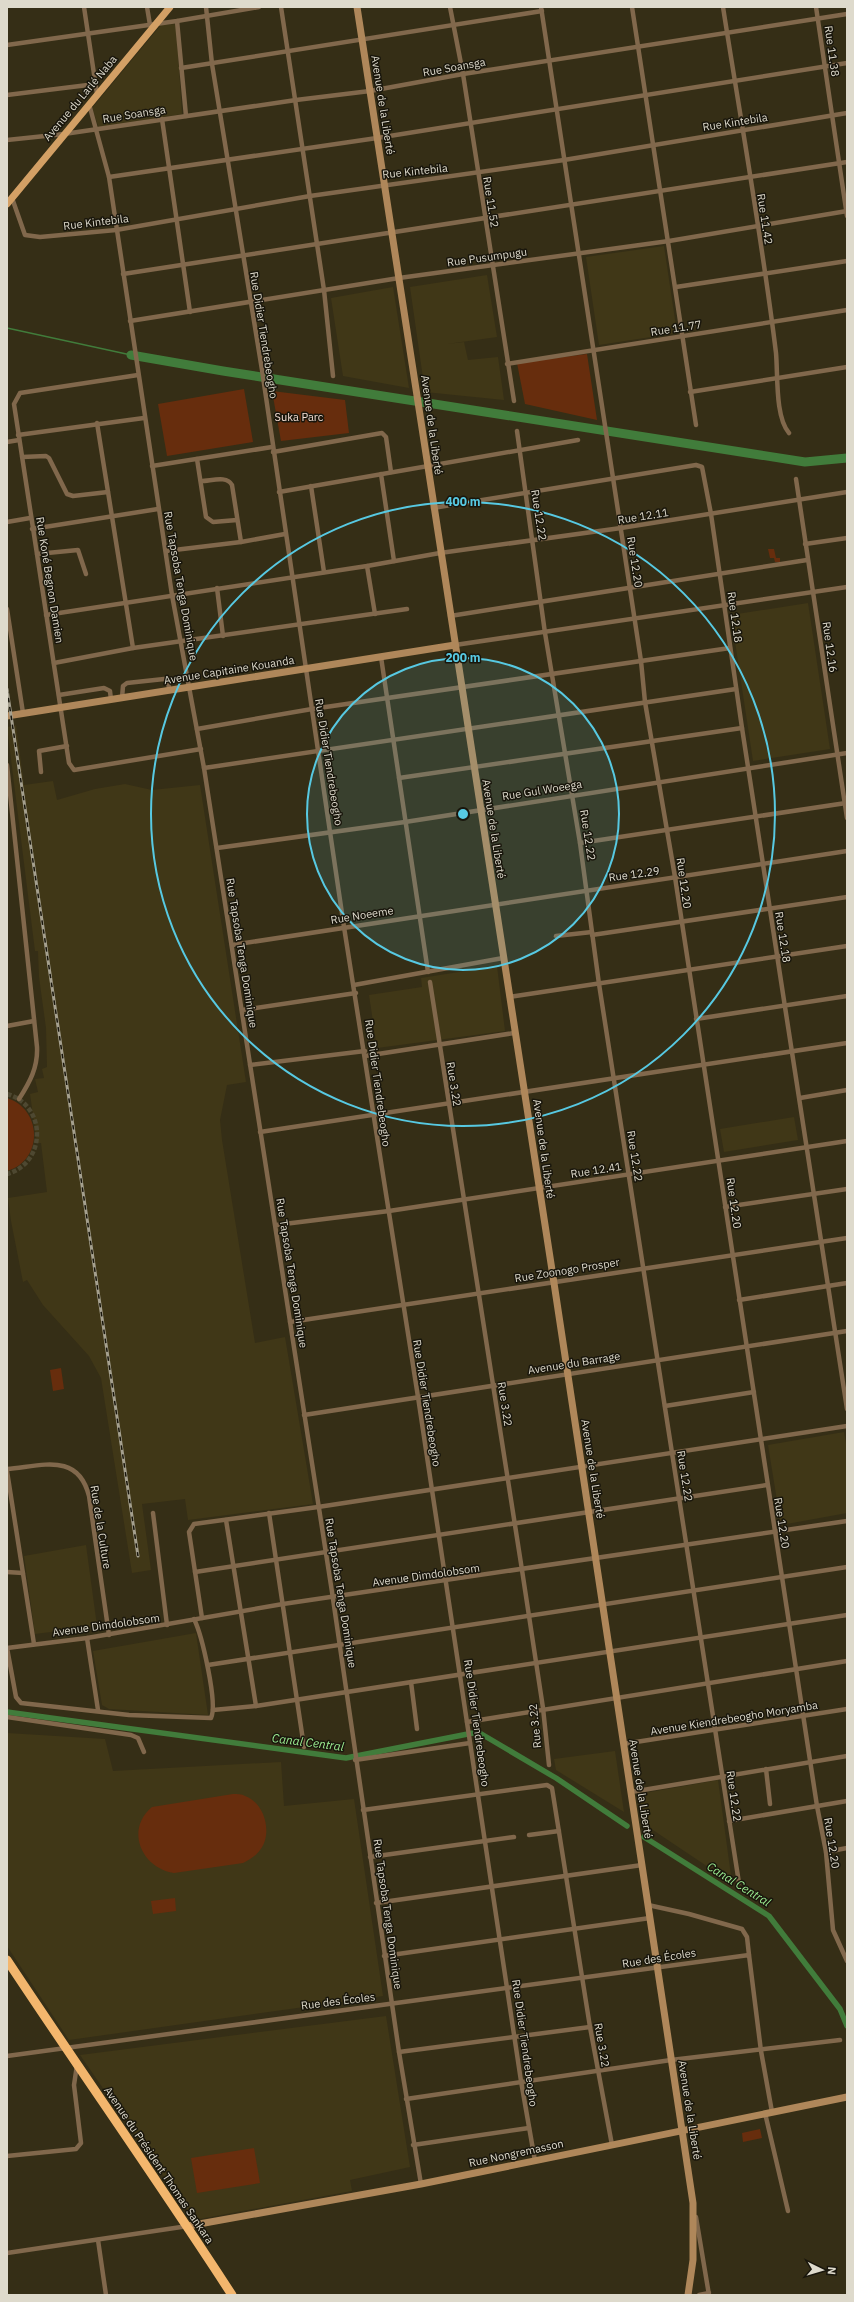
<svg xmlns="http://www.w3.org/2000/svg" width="854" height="2302" font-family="'IBM Plex Sans',sans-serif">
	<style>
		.built { fill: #403717 }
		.green { fill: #672d0d }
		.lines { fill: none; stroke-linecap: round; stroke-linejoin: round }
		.stream { stroke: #417c3b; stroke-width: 1.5 }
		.canal { stroke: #417c3b; stroke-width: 5.5 }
		.river { stroke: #417c3b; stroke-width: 9 }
		.street-tunnel { stroke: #4e4831; stroke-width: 4.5; stroke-dasharray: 4.5 2; stroke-linecap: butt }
		.street { stroke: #81684c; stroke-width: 4.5 }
		.secondary { stroke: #af875a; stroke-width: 7 }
		.primary { stroke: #d3a065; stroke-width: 7 }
		.highway { stroke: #f3b66d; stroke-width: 9 }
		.rail-casing { stroke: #a5a08f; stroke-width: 3 }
		.rail { stroke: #19160c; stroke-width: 1.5; stroke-dasharray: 4.5; stroke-linecap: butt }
		.ring { fill: none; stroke: #57c9e2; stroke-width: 2 }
		.labels { text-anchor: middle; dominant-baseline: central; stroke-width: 3; stroke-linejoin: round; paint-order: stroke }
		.street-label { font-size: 11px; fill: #dedacc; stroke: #19160c }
		.park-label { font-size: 11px; fill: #f5ded4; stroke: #19160c }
		.water-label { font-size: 12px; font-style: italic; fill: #9bec91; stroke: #19160c }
		.centre { fill: #57c9e2; stroke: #19160c; stroke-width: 2 }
		.ring-label { font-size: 12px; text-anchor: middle; font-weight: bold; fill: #57c9e2; stroke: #19160c; stroke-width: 3; stroke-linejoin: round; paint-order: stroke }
	</style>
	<rect width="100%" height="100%" fill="#352e16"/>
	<g class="built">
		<path d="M176 24 182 114 99 128 92 108 161 25Z"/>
		<path d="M664 246 677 333 599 345 586 257Z"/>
		<path d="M487 275 497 337 447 344 464 342 468 360 498 357 504 400 425 392 410 287Z"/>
		<path d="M393 287 409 388 343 376 331 298Z"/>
		<path d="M808 603 830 749 753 761 731 615Z"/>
		<path d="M16 725 24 785 53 781 57 800 95 789 125 784 152 790 200 785 246 1082 227 1085 220 1120 222 1140 255 1343 285 1337 313 1504 188 1520 185 1499 142 1504 151 1570 132 1573 101 1378 89 1356 43 1305 27 1280 23 1282 11 1221 8 1198 47 1192 41 1143H37L30 1094 38 1092 35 1079 44 1078 42 1069 47 1067 46 1028 39 977 38 951H35L7 727Z"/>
		<path d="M497 966 505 1031 377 1048 369 995 422 987 421 978Z"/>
		<path d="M794 1117 798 1140 724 1152 720 1129Z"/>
		<path d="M844 1432 847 1449V1513L781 1525 768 1445Z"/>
		<path d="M86 1545 97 1626 35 1634 24 1556Z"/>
		<path d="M196 1633 208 1715 109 1709 102 1705 93 1651Z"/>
		<path d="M7 1733 105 1739 113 1771 281 1762 284 1806 354 1799 383 1996 69 2040 7 1946Z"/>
		<path d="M615 1751 624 1812 556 1770 554 1759Z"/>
		<path d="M718 1780 732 1883 644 1824 639 1794Z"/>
		<path d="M386 2016 410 2167 350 2180 352 2191 194 2220 80 2055Z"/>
	</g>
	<g class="green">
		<path d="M587 354 597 420 525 404 517 363Z"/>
		<path d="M244 389 253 442 167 456 158 404Z"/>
		<path d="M272 391 345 400 349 433 281 441Z"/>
		<path d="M768 549H774L776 558H780V562H775L774 558H770Z"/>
		<path d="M7 1098C42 1109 44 1160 7 1171Z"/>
		<path d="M61 1368 64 1389 53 1391 50 1370Z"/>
		<path d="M233 1794C237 1794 242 1794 245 1796 265 1803 273 1834 260 1850 256 1856 249 1860 243 1863L174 1873C141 1868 125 1829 152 1807Z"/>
		<path d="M175 1898 176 1911 153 1914 151 1901Z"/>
		<path d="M760 2129 762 2138 743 2142 742 2133Z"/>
		<path d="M254 2148 260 2183 197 2193 191 2158Z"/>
	</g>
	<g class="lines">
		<path class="stream" d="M7 328 131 355"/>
		<g class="canal">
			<path d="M7 1712 346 1758 478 1732 556 1778 627 1826"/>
			<path d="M644 1837 769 1916 840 2009 847 2026"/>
		</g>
		<path class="river" d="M131 355 223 371 805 462 847 458"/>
		<path class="street-tunnel" d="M7 1094C47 1105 47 1163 7 1174"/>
		<g class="street">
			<path d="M84 7 97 94"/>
			<path d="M147 7 150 25"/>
			<path d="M206 7 212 64 262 370 344 927 418 1397 521 2081 535 2161"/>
			<path d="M281 7 324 290 333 376"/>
			<path d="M450 7 463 74 514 401"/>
			<path d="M541 7 641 661 645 702 675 877 817 1806 826 1852 833 1930 847 1961"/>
			<path d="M632 7 696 425"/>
			<path d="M723 7C741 122 762 238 776 353 778 375 775 417 789 433"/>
			<path d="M816 7 847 216"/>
			<path d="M177 21 186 116"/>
			<path d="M7 45 177 21 259 7"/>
			<path d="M181 68 542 11"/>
			<path d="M7 95 96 84"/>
			<path d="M89 104 109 177 172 595 204 768 332 1592 399 2052 421 2184"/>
			<path d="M162 119 190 312"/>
			<path d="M7 140 64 134 296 100 370 91 463 74 847 14"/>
			<path d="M109 177 377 138 847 63"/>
			<path d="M12 198 25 235 40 237 116 230 310 196 564 160 847 113"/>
			<path d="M123 274 847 162"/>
			<path d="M676 287 847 261"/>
			<path d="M130 321 399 278 669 241 847 211"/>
			<path d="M507 364 847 310"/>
			<path d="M138 375 20 393 14 404 69 763 74 770 201 749"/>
			<path d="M690 392 847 367"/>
			<path d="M97 423 133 648"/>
			<path d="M517 431 545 633 580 843 599 984 739 1883"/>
			<path d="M18 435 144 418"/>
			<path d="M7 442 19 440"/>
			<path d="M273 452 382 433 386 437 391 472"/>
			<path d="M22 457 46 456 49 458 67 494 73 496 108 492"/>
			<path d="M197 459 206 517 213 522 237 520"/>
			<path d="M152 466 272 447"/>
			<path d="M381 474 394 561"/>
			<path d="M796 479 847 818"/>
			<path d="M201 481C211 481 227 475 232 485L241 542"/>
			<path d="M311 486 324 572"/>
			<path d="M279 492 578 440"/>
			<path d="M433 508 696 465 702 467 711 514 742 728 847 1409"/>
			<path d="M7 522 30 518"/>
			<path d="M32 529 158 509"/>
			<path d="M805 544 847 538"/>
			<path d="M166 551 241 542 285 534"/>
			<path d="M37 554 78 550 86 574"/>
			<path d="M367 566 375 614"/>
			<path d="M217 588 223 636"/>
			<path d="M7 609 23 713"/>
			<path d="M46 615 367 566 440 553 621 528 847 492"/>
			<path d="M450 616 807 560"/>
			<path d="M455 645 847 587"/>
			<path d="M381 657 428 972"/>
			<path d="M54 663 133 648 407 609"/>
			<path d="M59 695 104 688 110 691 111 700"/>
			<path d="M122 698 123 686 127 683 164 679 167 680 170 691"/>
			<path d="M197 729 312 709 730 648"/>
			<path d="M7 765 37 1047C38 1067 30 1082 19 1099"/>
			<path d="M204 768 736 689"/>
			<path d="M41 772 39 751 67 746"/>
			<path d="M399 778 742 728"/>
			<path d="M580 843 846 803"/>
			<path d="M217 848 405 822 847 753"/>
			<path d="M592 935 847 897"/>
			<path d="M556 936 592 932"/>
			<path d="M232 945 847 851"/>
			<path d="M430 982 522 1570 543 1708 549 1765"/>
			<path d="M354 985 503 958"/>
			<path d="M509 997 847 946"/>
			<path d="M242 1010 356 993"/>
			<path d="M696 1019 847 996"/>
			<path d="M7 1026 34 1021"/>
			<path d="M365 1056 514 1033"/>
			<path d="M250 1065 365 1051"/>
			<path d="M800 1098 847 1090"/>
			<path d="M260 1132 847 1043"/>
			<path d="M725 1207 847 1189"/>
			<path d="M276 1225 389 1211 847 1141"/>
			<path d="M739 1300 847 1283"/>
			<path d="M290 1322 847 1238"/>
			<path d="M665 1406 754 1392"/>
			<path d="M304 1415 847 1331"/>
			<path d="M7 1469C42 1466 78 1452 89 1496L109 1635"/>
			<path d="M7 1471 34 1644"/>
			<path d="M153 1513 167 1625"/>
			<path d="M269 1513 304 1747"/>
			<path d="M226 1520 256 1706"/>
			<path d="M7 1572 23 1573"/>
			<path d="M195 1572 767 1485"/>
			<path d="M202 1618 189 1532 194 1524 318 1507 847 1426"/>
			<path d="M87 1638 98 1710"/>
			<path d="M7 1648 87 1638 283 1604 847 1521"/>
			<path d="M7 1648 16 1697 21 1703 129 1715 211 1718C218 1704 202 1635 194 1619"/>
			<path d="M208 1665 847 1567"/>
			<path d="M411 1682 417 1729"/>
			<path d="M213 1710 256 1706 847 1615"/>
			<path d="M7 1717 131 1735 138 1738 144 1752"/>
			<path d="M467 1722 847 1661"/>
			<path d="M623 1744 847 1709"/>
			<path d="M355 1760 470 1743"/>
			<path d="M766 1769 770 1804"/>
			<path d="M631 1792 847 1756"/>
			<path d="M363 1810 547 1785 552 1788 590 2027 612 2145"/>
			<path d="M729 1821 847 1801"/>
			<path d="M529 1835 559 1831"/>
			<path d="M826 1852 847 1848"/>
			<path d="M370 1857 514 1837"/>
			<path d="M376 1903 642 1865"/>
			<path d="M648 1905 689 1914 742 1929 747 1937 749 1955"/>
			<path d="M384 1956 650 1918"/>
			<path d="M399 2052 590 2027"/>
			<path d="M7 2056 749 1955 761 2051 772 2112"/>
			<path d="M406 2099 671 2060 840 2040"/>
			<path d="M765 2113 788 2211"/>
			<path d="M413 2145 529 2128"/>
			<path d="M7 2156 76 2149 81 2143 74 2085 77 2065"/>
			<path d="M696 2217 709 2295"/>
			<path d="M98 2240 106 2295"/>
			<path d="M7 2253 188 2226"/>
			<path d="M699 2295 709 2293"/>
		</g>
		<g class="secondary">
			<path d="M357 7 554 1283 693 2203V2260L688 2295"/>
			<path d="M7 716 455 645"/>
			<path d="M188 2226 421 2184 847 2097"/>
		</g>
		<path class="primary" d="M7 204 170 7"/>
		<path class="highway" d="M7 1960C81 2072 159 2182 232 2295"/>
		<defs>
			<path id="rail" d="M7 689 138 1556"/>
		</defs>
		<use href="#rail" class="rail-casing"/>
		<use href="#rail" class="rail"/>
	</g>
	<circle cx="463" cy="814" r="156" fill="#57c9e2" fill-opacity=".12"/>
	<g class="ring">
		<circle cx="463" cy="814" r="156"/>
		<circle cx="463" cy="814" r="312"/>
	</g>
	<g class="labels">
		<g class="street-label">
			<text transform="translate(832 51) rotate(82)">Rue 11.38</text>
			<text transform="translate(454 67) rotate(-10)">Rue Soansga</text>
			<text transform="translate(80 98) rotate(-50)">Avenue du Larlé Naba</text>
			<text transform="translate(383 105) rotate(81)">Avenue de la Liberté</text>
			<text transform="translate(134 114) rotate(-9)">Rue Soansga</text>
			<text transform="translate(735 122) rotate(-9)">Rue Kintebila</text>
			<text transform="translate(415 171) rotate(-6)">Rue Kintebila</text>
			<text transform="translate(491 202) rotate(81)">Rue 11.52</text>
			<text transform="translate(765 219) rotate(81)">Rue 11.42</text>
			<text transform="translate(96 222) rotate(-7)">Rue Kintebila</text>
			<text transform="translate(487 257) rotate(-8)">Rue Pusumpugu</text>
			<text transform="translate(676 328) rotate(-9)">Rue 11.77</text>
			<text transform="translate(264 335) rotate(81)">Rue Didier Tiendrebeogho</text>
			<text transform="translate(432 425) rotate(82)">Avenue de la Liberté</text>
			<text transform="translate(539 515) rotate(81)">Rue 12.22</text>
			<text transform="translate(643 516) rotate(-9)">Rue 12.11</text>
			<text transform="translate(635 562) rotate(81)">Rue 12.20</text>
			<text transform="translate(50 580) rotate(81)">Rue Koné Begnon Damien</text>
			<text transform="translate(181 586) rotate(80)">Rue Tapsoba Tenga Dominique</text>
			<text transform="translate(735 617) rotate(82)">Rue 12.18</text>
			<text transform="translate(830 647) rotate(82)">Rue 12.16</text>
			<text transform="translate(229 670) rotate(-9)">Avenue Capitaine Kouanda</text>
			<text transform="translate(329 762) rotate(81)">Rue Didier Tiendrebeogho</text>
			<text transform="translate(542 790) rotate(-9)">Rue Gul Woeega</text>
			<text transform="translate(494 829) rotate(81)">Avenue de la Liberté</text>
			<text transform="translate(588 835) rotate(81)">Rue 12.22</text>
			<text transform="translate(634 874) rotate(-8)">Rue 12.29</text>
			<text transform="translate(684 883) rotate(82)">Rue 12.20</text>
			<text transform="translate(362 915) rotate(-9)">Rue Noeeme</text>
			<text transform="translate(783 937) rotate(81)">Rue 12.18</text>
			<text transform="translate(242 953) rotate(81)">Rue Tapsoba Tenga Dominique</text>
			<text transform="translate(378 1083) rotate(82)">Rue Didier Tiendrebeogho</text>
			<text transform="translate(454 1084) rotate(81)">Rue 3.22</text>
			<text transform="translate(544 1149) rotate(82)">Avenue de la Liberté</text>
			<text transform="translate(635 1156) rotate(81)">Rue 12.22</text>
			<text transform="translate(596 1170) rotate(-9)">Rue 12.41</text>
			<text transform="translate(734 1203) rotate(82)">Rue 12.20</text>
			<text transform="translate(567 1270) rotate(-9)">Rue Zoonogo Prosper</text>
			<text transform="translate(292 1273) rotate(81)">Rue Tapsoba Tenga Dominique</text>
			<text transform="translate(574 1363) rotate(-9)">Avenue du Barrage</text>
			<text transform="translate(427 1403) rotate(81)">Rue Didier Tiendrebeogho</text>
			<text transform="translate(505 1404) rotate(81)">Rue 3.22</text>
			<text transform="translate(593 1469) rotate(81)">Avenue de la Liberté</text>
			<text transform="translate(685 1476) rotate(81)">Rue 12.22</text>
			<text transform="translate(782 1523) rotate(81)">Rue 12.20</text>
			<text transform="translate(101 1527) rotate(81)">Rue de la Culture</text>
			<text transform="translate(426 1575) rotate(-8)">Avenue Dimdolobsom</text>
			<text transform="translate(341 1593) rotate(81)">Rue Tapsoba Tenga Dominique</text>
			<text transform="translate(106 1625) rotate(-8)">Avenue Dimdolobsom</text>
			<text transform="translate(734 1718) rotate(-9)">Avenue Kiendrebeogho Moryamba</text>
			<text transform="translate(477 1723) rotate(82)">Rue Didier Tiendrebeogho</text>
			<text transform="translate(535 1726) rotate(-96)">Rue 3.22</text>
			<text transform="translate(641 1789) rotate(81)">Avenue de la Liberté</text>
			<text transform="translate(734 1796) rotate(82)">Rue 12.22</text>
			<text transform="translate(832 1843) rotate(81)">Rue 12.20</text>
			<text transform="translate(388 1914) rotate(82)">Rue Tapsoba Tenga Dominique</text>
			<text transform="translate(659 1958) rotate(-9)">Rue des Écoles</text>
			<text transform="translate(338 2001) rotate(-7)">Rue des Écoles</text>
			<text transform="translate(525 2043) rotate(82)">Rue Didier Tiendrebeogho</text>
			<text transform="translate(602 2045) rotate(80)">Rue 3.22</text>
			<text transform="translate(690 2110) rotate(81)">Avenue de la Liberté</text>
			<text transform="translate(516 2153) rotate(-12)">Rue Nongremasson</text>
			<text transform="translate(159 2165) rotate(56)">Avenue du Président Thomas Sankara</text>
		</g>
		<g class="park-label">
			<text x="299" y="417">Suka Parc</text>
		</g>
		<g class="water-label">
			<text transform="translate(308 1742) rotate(7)">Canal Central</text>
			<text transform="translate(739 1884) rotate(32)">Canal Central</text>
		</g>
	</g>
	<circle cx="463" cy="814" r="6" class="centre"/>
	<g class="ring-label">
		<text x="463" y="506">400 m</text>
		<text x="463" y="662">200 m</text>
	</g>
	<rect width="854" height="2302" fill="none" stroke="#dedacc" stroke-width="16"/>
	<g transform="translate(822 2270) rotate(95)" stroke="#19160c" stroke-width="3" paint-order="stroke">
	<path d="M0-3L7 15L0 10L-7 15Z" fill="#dedacc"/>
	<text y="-6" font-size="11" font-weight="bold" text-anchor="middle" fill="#dedacc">N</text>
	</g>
</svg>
